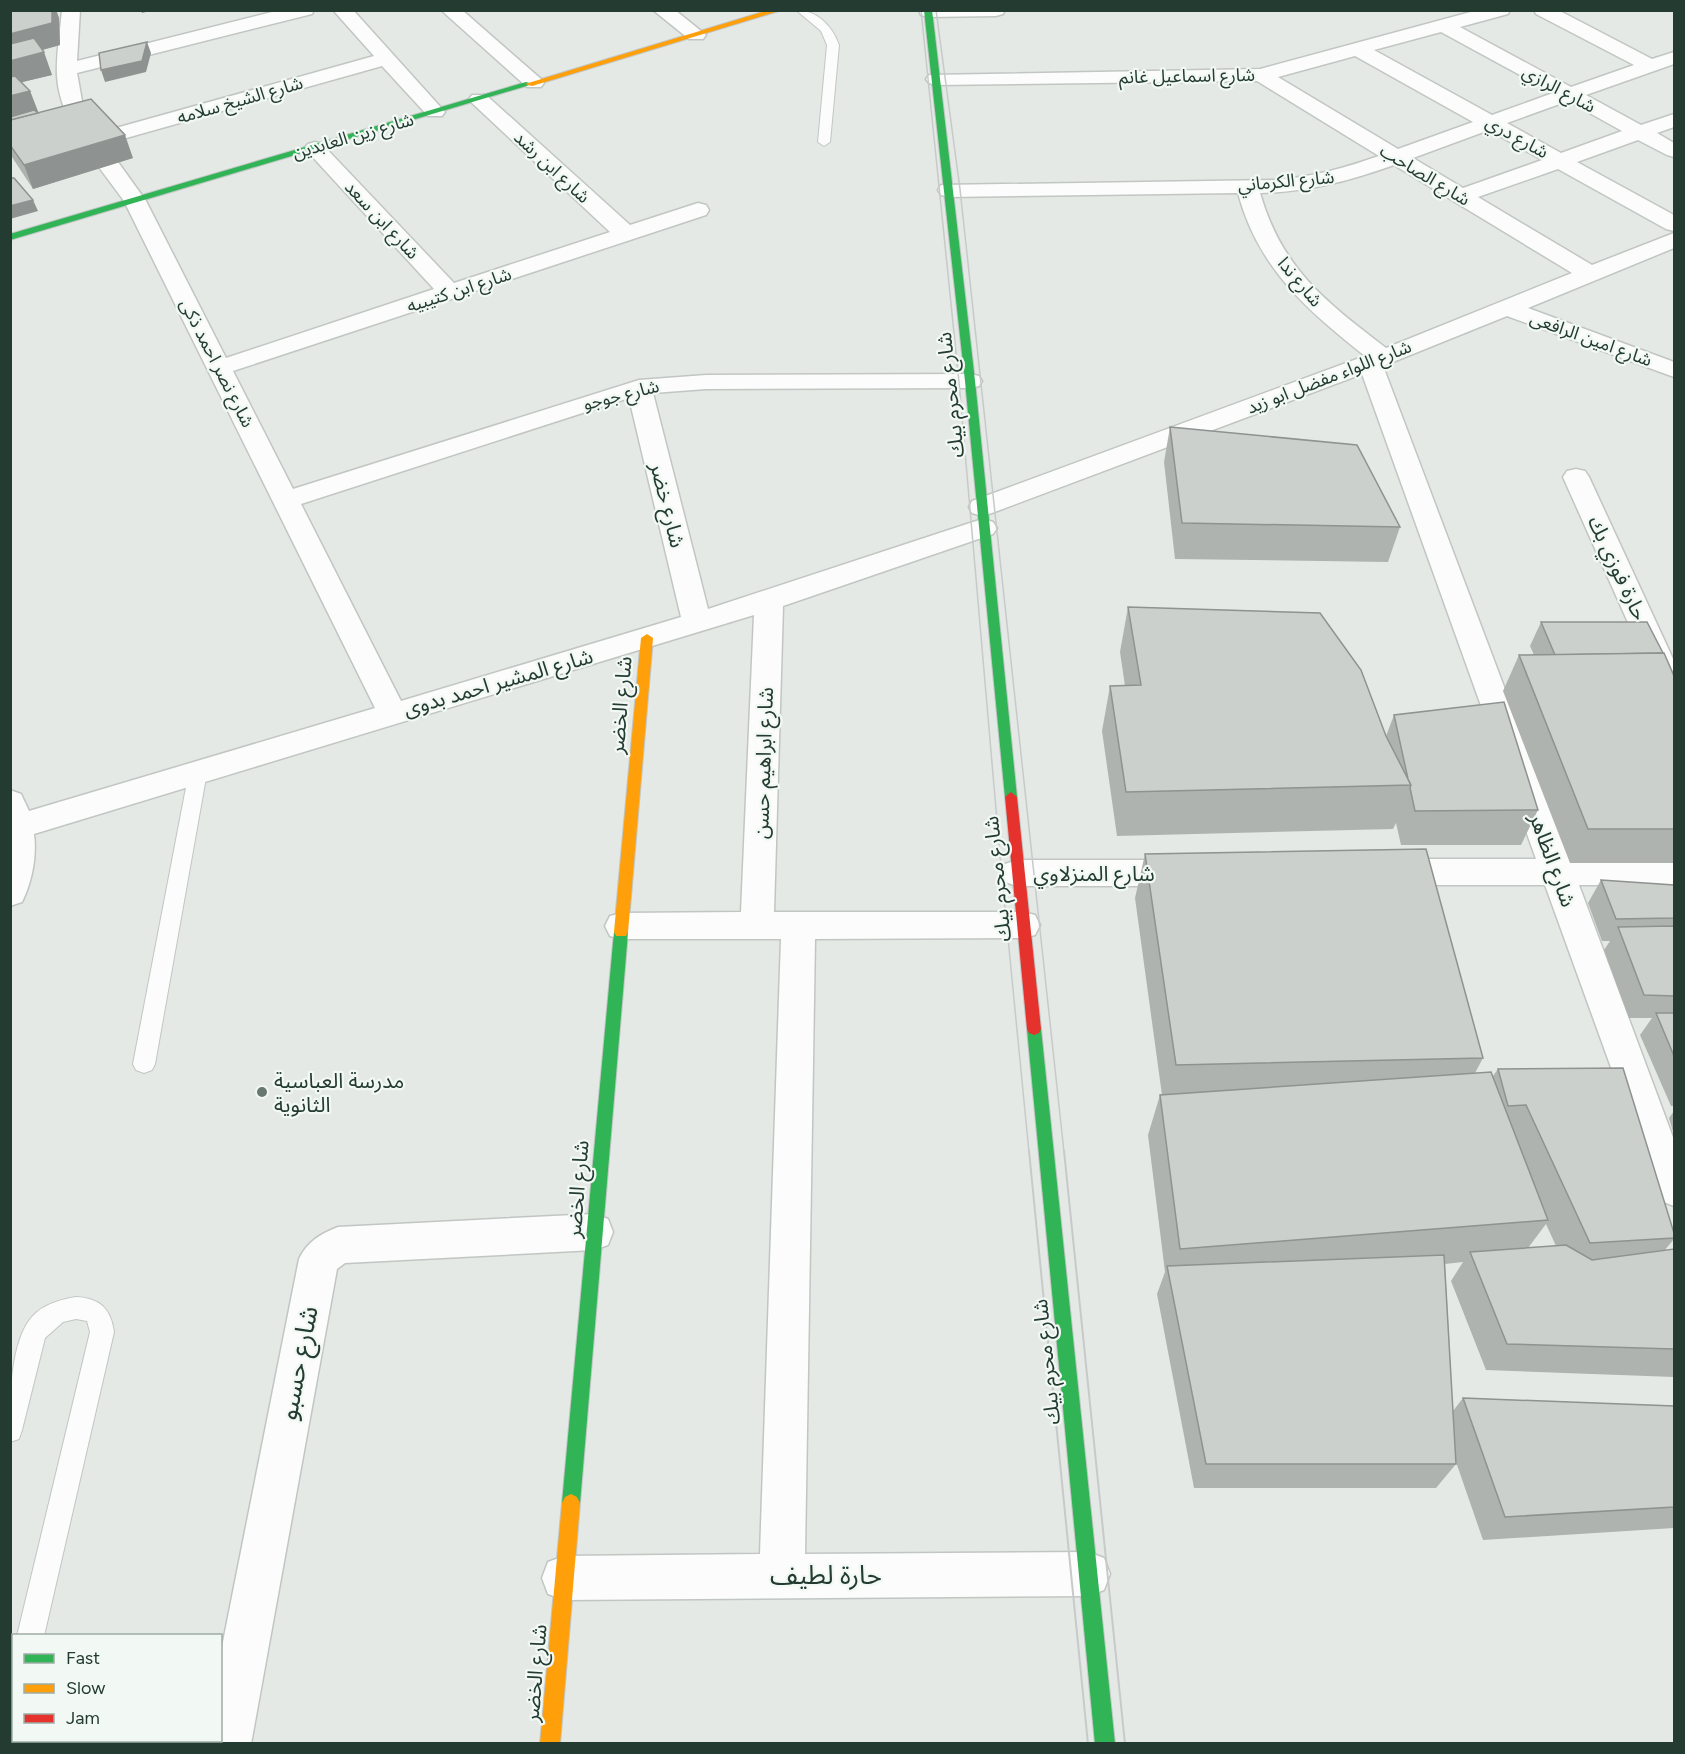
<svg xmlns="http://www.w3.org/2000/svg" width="1685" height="1754" font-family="Figtree,'Noto Sans Arabic',sans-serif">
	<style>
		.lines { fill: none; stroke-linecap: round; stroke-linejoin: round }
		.lane-casing { stroke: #c1c6c3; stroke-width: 2 }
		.street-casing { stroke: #c1c6c3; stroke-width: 3 }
		.fast-casing { stroke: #c0c6c3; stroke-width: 2 }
		.slow-casing { stroke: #c0c6c3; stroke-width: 2 }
		.jam-casing { stroke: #c0c6c3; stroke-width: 2 }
		.lane { fill: #fbfcfb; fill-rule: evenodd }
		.street { fill: #fbfcfb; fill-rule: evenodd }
		.fast { fill: #30b455; fill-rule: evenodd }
		.slow { fill: #ff9f0a; fill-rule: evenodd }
		.jam { fill: #e5322d; fill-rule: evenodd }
		.tram-far1 { stroke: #c7cac9; stroke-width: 1.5 }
		.tram { stroke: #c7cac9; stroke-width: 2 }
		.wall { fill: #afb3b0; fill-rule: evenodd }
		.shaded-wall { fill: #8e9290 }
		.building { fill: #cbd0cd; stroke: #8e9290; stroke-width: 1.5 }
		.poi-dot { fill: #677870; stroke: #f2f8f4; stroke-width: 2 }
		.labels { text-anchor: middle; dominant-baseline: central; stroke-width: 4.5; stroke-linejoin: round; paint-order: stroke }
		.far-street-label { font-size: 18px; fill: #233b31; stroke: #f2f8f4 }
		.street-label { font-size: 21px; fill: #233b31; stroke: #f2f8f4 }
		.poi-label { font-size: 21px; fill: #233b31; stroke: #f2f8f4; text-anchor: start }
		.near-street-label { font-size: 26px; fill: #233b31; stroke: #f2f8f4 }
	</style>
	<rect width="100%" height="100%" fill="#e4e9e6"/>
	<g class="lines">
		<defs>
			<g id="lane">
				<path d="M796 10C816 10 832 25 839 45L830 142 824 146 818 142 827 45 821 31Z"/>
				<path d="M198 765 205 767 207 772 155 1064 152 1070 144 1073 136 1070 133 1064 189 772 191 767Z"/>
				<path d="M76 1297C100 1298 111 1309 114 1332L44 1636H17L90 1332 87 1321 76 1319 63 1322 45 1338 22 1430 19 1439 10 1442C10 1408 8 1335 37 1312 48 1303 63 1299 76 1297Z"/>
				<path d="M14 1689V1727L10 1729V1691Z"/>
			</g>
			<g id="street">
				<path d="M62 10H80L77 61 280 10H314L312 14 77 73 82 101 98 133 374 56 333 10H353L445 112 442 116H428L382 66 105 144 146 201 226 358 434 289 308 152 304 148 308 144 315 142 322 144 454 283 610 232 472 103 469 99 472 95H486L630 225 698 203 706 205 709 210 706 215 233 371 293 489 639 380 706 375 970 374 979 376 982 381 979 386 970 388 706 389 653 393 708 609 973 522 983 519 993 522 997 528 993 534 783 606 774 912H1023L1035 915 1040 925 1035 935 1023 938 815 939 805 1554 1088 1552 1104 1558 1110 1574 1104 1590 1088 1596 564 1600 548 1594 542 1578 548 1562 564 1556 760 1554 781 939H622L610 936 605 926 610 916 622 913 741 912 754 615 34 834C37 856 32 882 22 902L10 906V790L21 794 29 811 375 708 124 201C98 164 60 124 57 76 56 54 60 32 62 10ZM629 398 681 617 401 701 301 504Z"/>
				<path d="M441 10H462L541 79 544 83 541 87H527Z"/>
				<path d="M653 10H675L706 35 703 39H689Z"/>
				<path d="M1005 10 1003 14 996 16 928 17 921 15 919 11Z"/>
				<path d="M1478 10H1510L1508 14 1460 27 1571 87 1634 65 1536 14 1534 10H1558L1652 59 1674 52V64L1586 95 1641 125 1674 114V127L1657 133 1674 143V157L1667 155 1638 140 1577 162 1674 215V231L1666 229 1558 169 1478 197 1592 265 1674 233V248L1528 308 1674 362V377L1507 316 1383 366 1569 859H1674V885H1579L1674 1140V1206L1661 1201 1655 1189 1545 885H1388L1376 881 1372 872 1376 863 1388 859H1536L1362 374 992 513 982 516 972 513 969 507 972 501 1365 356C1307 310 1258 268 1238 193L949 197 941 195 938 190 941 185 1275 180C1316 176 1341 169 1379 156L1257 81 936 85 929 83 926 79 929 75 1260 69ZM1441 32 1553 93 1492 115 1374 50ZM1355 56 1473 122 1398 149 1278 77ZM1568 101 1622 131 1561 153 1507 123ZM1489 130 1542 160 1463 188 1413 158ZM1394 165 1572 273 1386 348C1325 301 1282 269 1260 193 1308 192 1349 181 1394 165Z"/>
				<path d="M1576 469 1585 471 1589 477 1674 661V702L1663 699 1659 692 1563 477 1567 471Z"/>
				<path d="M1017 860H1187L1199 864 1203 873 1199 882 1187 886H1017L1005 882 1001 873 1005 864Z"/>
				<path d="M594 1214 608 1219 613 1232 608 1245 594 1250 345 1263 337 1269 251 1744H203L204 1740H220V1657L299 1259C307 1242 320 1234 338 1227Z"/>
			</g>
			<g id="fast">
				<path d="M924 10H932L975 381 1017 797 1011 802 1005 797 965 381Z"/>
				<path d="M526 82 533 84 10 240V234Z"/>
				<path d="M621 926 626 928 628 932 580 1503 577 1509 571 1512 565 1509 562 1503 614 932 616 928Z"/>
				<path d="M1034 1023 1039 1025 1041 1029 1115 1744H1095L1027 1029 1029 1025Z"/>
			</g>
			<g id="slow">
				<path d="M769 10H782L532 86 525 84Z"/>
				<path d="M647 634 653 638 628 932 626 936H616L614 932 641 638Z"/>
				<path d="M571 1494 577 1497 580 1503 560 1744H540L562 1503 565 1497Z"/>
			</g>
			<path id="jam" d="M1011 792 1017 797 1041 1029 1039 1033 1034 1035 1029 1033 1027 1029 1005 797Z"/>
		</defs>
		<use href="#lane" class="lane-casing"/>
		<use href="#street" class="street-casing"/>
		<use href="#fast" class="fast-casing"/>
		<use href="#slow" class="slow-casing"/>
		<use href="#jam" class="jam-casing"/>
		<use href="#lane" class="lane"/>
		<use href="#street" class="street"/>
		<use href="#fast" class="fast"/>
		<use href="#slow" class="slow"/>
		<use href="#jam" class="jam"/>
		<g class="tram-far1">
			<path d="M921 10 959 382 1001 867 1029 1152"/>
			<path d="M936 10 960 189 1064 1152"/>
		</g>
		<g class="tram">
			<path d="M1029 1151 1088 1744"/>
			<path d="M1064 1151 1125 1744"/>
		</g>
	</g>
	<g class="wall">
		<path d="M10 10H56L59 18 60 45 42 50 52 75 22 82 30 91 38 112 133 158 33 189 10 154Z"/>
		<path d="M1170 427 1400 527 1388 562 1175 559 1164 462Z"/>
		<path d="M1128 607 1386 736 1394 715 1538 810 1521 845H1401L1396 823 1393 829 1117 836 1102 731 1110 686H1125L1120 652Z"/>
		<path d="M1541 622 1674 676V863H1570L1503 691 1519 655H1534L1530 646Z"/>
		<path d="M1145 854 1483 1058 1475 1073 1493 1076 1498 1069 1674 1233V1239L1664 1251 1674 1249V1377L1486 1370 1451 1281 1463 1262 1445 1264 1453 1411 1463 1398 1674 1406V1528L1483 1540 1456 1462V1464L1436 1488H1194L1157 1294 1165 1272 1148 1135 1160 1095H1162L1135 898ZM1546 1224 1556 1246 1528 1248Z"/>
		<path d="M1601 880 1674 885V1106H1671L1640 1035 1652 1018H1629L1604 950 1610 941H1602L1588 903Z"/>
		<path d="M1674 1111V1135L1669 1118Z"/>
	</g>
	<g class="shaded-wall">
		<path d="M52 10H56L59 18 60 45 10 59V34Z"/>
		<path d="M141 10H154L142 13Z"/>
		<path d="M147 42 151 53 146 72 105 82 101 70Z"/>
		<path d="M44 52 52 75 10 85V61Z"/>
		<path d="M30 91 39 114 10 121V96Z"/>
		<path d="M125 135 133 158 33 189 24 165Z"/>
		<path d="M33 200 38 211 10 219V206Z"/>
	</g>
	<g class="building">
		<path d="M10 10H52V23L10 34Z"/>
		<path d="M34 38 44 52 10 61V44Z"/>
		<path d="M147 42 142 61 101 70 99 53Z"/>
		<path d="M15 76 30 91 10 96V77Z"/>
		<path d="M91 99 125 135 24 165 10 145V120Z"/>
		<path d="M34 110 38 113 10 120V117Z"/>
		<path d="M10 178H14L33 200 10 206Z"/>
		<path d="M1170 427 1357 445 1400 527 1182 523Z"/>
		<path d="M1128 607 1320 613 1361 670 1386 736 1411 785 1126 792 1110 686 1141 685Z"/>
		<path d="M1541 622H1647L1663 653 1555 655Z"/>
		<path d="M1664 653 1674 676V829H1588L1519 655Z"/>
		<path d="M1504 702 1538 810 1415 811 1410 788 1411 785 1408 779 1394 715Z"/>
		<path d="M1426 849 1483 1058 1176 1065 1145 854Z"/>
		<path d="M1601 880 1674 885V918L1616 919Z"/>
		<path d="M1674 926V996L1644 995 1618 927Z"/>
		<path d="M1656 1013H1674V1056Z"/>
		<path d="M1623 1068 1674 1233V1238L1590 1243 1526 1105 1508 1106 1498 1069Z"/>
		<path d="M1491 1072 1548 1220 1180 1249 1160 1095Z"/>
		<path d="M1566 1245 1592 1260 1674 1249V1349L1507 1344 1470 1252Z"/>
		<path d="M1444 1255 1456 1464H1206L1167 1266Z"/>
		<path d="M1463 1398 1674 1406V1507L1505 1517Z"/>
	</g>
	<circle class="poi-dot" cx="262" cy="1092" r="6"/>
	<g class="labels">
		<g class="far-street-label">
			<text transform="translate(1187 76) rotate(-1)">شارع اسماعيل غانم</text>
			<text transform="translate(1559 89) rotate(28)">شارع الرازي</text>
			<text transform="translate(240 100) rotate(-16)">شارع الشيخ سلامه</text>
			<text transform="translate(353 136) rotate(-16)">شارع زين العابدين</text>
			<text transform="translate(1517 137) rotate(29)">شارع دري</text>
			<text transform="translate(552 167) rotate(43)">شارع ابن رشد</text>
			<text transform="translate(1425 175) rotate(31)">شارع الصاحب</text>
			<text transform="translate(1286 181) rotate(-5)">شارع الكرماني</text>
			<text transform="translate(382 220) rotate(47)">شارع ابن سعد</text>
			<text transform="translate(1300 282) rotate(50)">شارع ندا</text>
			<text transform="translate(459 290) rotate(-18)">شارع ابن كتيبيه</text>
			<text transform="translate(1591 339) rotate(20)">شارع امين الرافعى</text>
			<text transform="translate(217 363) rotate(63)">شارع نصر احمد ذكى</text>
			<text transform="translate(1329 377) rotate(-21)">شارع اللواء مفضل ابو زيد</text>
			<text transform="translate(621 395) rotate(-14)">شارع جوجو</text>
		</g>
		<g class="street-label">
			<text transform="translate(950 395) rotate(-96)">شارع محرم بيك</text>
			<text transform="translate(668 505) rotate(76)">شارع خضر</text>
			<text transform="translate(1618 568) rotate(65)">حارة فوزي بك</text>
			<text transform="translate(498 682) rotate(-16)">شارع المشير احمد بدوى</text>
			<text transform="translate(620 705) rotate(-85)">شارع الخضر</text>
			<text transform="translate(763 763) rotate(-88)">شارع ابراهيم حسن</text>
			<text transform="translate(1553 860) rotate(70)">شارع الظاهر</text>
			<text x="1094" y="873">شارع المنزلاوي</text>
			<text transform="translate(997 879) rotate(-96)">شارع محرم بيك</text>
			<text transform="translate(577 1189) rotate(-85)">شارع الخضر</text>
			<text transform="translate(1046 1362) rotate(-96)">شارع محرم بيك</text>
			<text transform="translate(535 1673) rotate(-85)">شارع الخضر</text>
		</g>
		<g class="poi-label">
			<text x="274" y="1080">مدرسة العباسية<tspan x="274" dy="24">الثانوية</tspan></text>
		</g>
		<g class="near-street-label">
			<text transform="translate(298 1363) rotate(-79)">شارع حسبو</text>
			<text x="826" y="1575">حارة لطيف</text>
		</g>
	</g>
	<rect width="1685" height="1754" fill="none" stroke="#233b31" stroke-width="24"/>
	<rect x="12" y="1634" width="210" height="108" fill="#f2f8f4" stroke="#9faca6" stroke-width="1.5"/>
	<rect x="24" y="1654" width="30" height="9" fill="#30b455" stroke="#9faca6" stroke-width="1.5"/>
	<text x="66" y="1664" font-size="18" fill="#233b31">Fast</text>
	<rect x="24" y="1684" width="30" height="9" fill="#ff9f0a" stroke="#9faca6" stroke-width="1.5"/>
	<text x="66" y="1694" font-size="18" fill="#233b31">Slow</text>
	<rect x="24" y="1714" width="30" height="9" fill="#e5322d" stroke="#9faca6" stroke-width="1.5"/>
	<text x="66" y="1724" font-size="18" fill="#233b31">Jam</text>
</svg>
